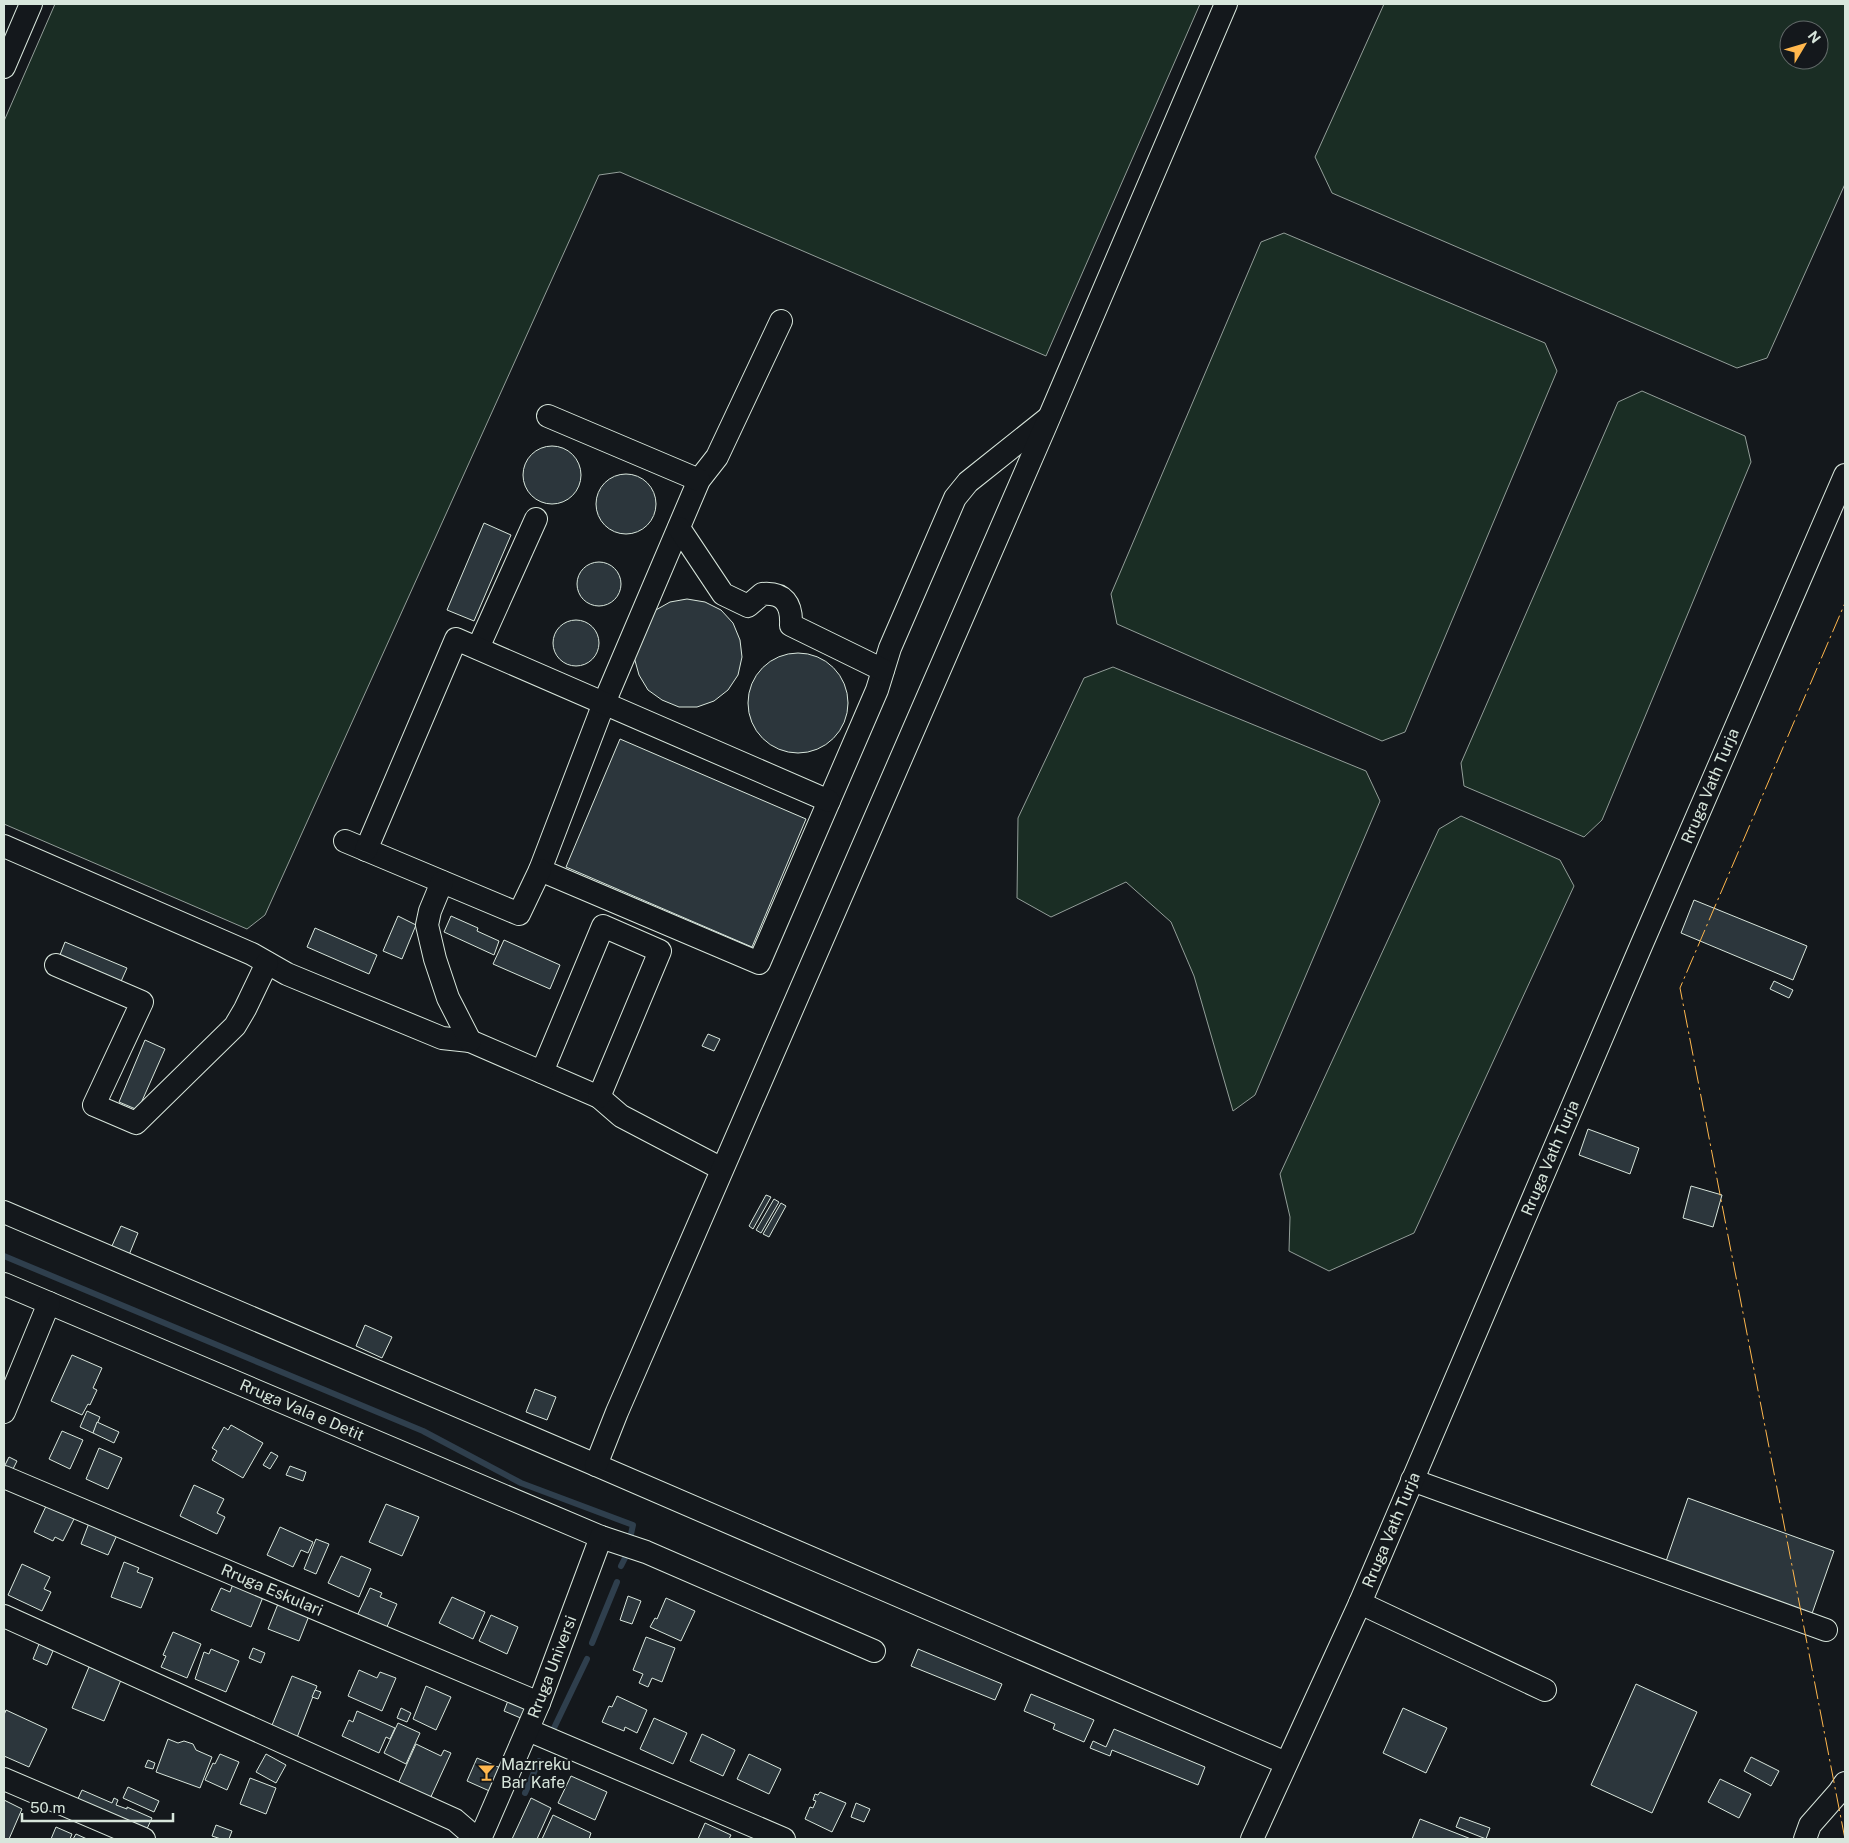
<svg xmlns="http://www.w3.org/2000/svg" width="1849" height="1843" font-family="'Public Sans',sans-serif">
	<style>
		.green { fill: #1a2d24; stroke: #939e99; fill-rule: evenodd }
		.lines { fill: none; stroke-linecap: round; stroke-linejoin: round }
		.stream { stroke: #2f3f4d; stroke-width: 6 }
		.building { fill: #2c363c; stroke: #d8e6dc }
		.minor-casing { stroke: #d8e6dc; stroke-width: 24 }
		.minor { stroke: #14181c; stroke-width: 22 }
		.power { stroke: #ffb74d; stroke-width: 1; stroke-dasharray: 18 4 2.5 4; stroke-linecap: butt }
		.labels { text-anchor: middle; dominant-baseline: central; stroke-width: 4; stroke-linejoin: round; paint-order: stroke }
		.street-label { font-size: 16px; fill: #d8e6dc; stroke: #14181c }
		.poi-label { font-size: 16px; fill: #d8e6dc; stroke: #14181c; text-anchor: start }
	</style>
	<rect width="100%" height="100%" fill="#14181c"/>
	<g class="green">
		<path d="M55 4H1200L1046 356 620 172 599 175 265 915 247 929 4 824V121Z"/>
		<path d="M1384 4H1845V184L1767 358 1737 368 1332 193 1315 157ZM1789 30H1819V60H1789Z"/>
		<path d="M1284 233 1545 343 1557 371 1405 732 1382 741 1117 624 1111 594 1261 242Z"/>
		<path d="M1642 391 1745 436 1751 462 1602 820 1584 837 1464 786 1461 763 1618 402Z"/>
		<path d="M1113 667 1366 771 1380 801 1255 1095 1233 1111 1194 976 1171 922 1126 882 1051 917 1017 898 1018 818 1084 678Z"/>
		<path d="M1461 816 1560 860 1574 886 1414 1233 1329 1271 1289 1251 1290 1217 1280 1174 1439 829Z"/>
	</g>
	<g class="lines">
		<g class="stream">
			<path d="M4 1256 423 1431 521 1483 633 1525 631 1534"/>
			<path d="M621 1566 625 1558"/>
			<path d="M592 1643 617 1582"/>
			<path d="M553 1730 587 1659"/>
			<path d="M525 1793 539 1761"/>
		</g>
	</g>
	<g class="building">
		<circle cx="552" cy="475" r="29"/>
		<circle cx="626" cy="504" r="30"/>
		<path d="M484 523 511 535 474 621 447 610Z"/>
		<circle cx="599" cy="584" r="22"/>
		<path d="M687 599 705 602 721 610 733 623 740 640 742 657 738 675 728 690 714 701 697 707H679L662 700 648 690 639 675 634 657 654 611 670 602Z"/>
		<circle cx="576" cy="643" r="23"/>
		<circle cx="798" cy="703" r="50"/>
		<path d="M620 739 806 819 752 947 566 867Z"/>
		<path d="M1694 900 1807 946 1793 980 1681 933Z"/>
		<path d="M398 916 416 925 402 959 383 951Z"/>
		<path d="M451 916 478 928 477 931 499 941 494 955 444 932Z"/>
		<path d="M315 928 377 955 369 974 307 947Z"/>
		<path d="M504 940 560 965 550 989 493 964Z"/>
		<path d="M65 942 127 968 119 986 58 960Z"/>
		<path d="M1774 981 1793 990 1789 998 1770 989Z"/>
		<path d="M708 1034 720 1039 714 1051 702 1046Z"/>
		<path d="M145 1040 165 1049 138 1110 119 1102Z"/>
		<path d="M1588 1129 1639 1148 1630 1174 1579 1155Z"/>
		<path d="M1691 1186 1722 1195 1713 1227 1683 1218Z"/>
		<path d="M766 1195 771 1197 753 1229 749 1226Z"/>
		<path d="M774 1199 779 1202 761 1233 756 1230Z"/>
		<path d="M781 1203 786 1206 769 1237 763 1234Z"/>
		<path d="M121 1226 138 1233 129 1255 111 1248Z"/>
		<path d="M365 1325 392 1337 382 1358 356 1346Z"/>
		<path d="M72 1355 102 1368 93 1388 97 1390 90 1405 88 1404 82 1415 51 1401Z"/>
		<path d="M535 1389 556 1397 547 1420 526 1412Z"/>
		<path d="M87 1411 100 1417 93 1433 80 1427Z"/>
		<path d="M97 1422 119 1432 114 1443 93 1433Z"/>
		<path d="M231 1425 263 1443 243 1478 212 1460 217 1451 212 1448 224 1427 228 1430Z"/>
		<path d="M62 1431 83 1440 70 1469 49 1459Z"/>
		<path d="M99 1448 122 1458 108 1489 86 1479Z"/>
		<path d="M271 1452 278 1456 270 1469 263 1465Z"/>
		<path d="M9 1457 17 1461 11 1473 4 1467Z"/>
		<path d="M290 1466 306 1472 303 1481 286 1475Z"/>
		<path d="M194 1485 224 1499 217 1513 225 1517 217 1534 180 1516Z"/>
		<path d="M1688 1498 1834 1551 1809 1622 1663 1570Z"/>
		<path d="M47 1504 75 1517 63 1541 55 1537 53 1541 34 1532Z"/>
		<path d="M386 1504 419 1517 402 1556 369 1542Z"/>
		<path d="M89 1523 117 1535 108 1555 81 1544Z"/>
		<path d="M280 1527 313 1542 308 1553 301 1550 293 1567 267 1555Z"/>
		<path d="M316 1539 329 1544 316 1574 304 1569Z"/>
		<path d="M341 1556 371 1569 359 1597 328 1583Z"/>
		<path d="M124 1562 139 1568 137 1572 153 1578 141 1608 111 1597Z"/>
		<path d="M22 1564 50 1577 44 1589 51 1592 42 1611 8 1595Z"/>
		<path d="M233 1584 263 1597 251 1627 211 1610 221 1588 230 1592Z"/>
		<path d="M370 1588 382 1593 380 1597 397 1604 386 1629 357 1616Z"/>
		<path d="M628 1596 641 1601 632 1624 620 1620Z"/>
		<path d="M452 1597 485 1612 473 1639 439 1623Z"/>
		<path d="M666 1598 695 1611 681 1641 650 1627 655 1618 657 1619Z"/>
		<path d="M278 1604 309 1616 299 1641 268 1629Z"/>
		<path d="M491 1615 518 1627 507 1654 479 1641Z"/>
		<path d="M173 1632 201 1644 187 1678 161 1667 166 1656 163 1655Z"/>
		<path d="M646 1637 675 1648 662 1682 652 1678 648 1687 639 1683 643 1674 633 1670Z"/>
		<path d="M39 1644 53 1651 47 1665 33 1659Z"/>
		<path d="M253 1648 265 1653 261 1663 249 1658Z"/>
		<path d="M211 1649 239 1661 226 1692 195 1679 204 1652 209 1654Z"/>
		<path d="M918 1649 1002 1684 995 1700 911 1666Z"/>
		<path d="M89 1667 121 1680 104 1721 72 1708Z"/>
		<path d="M359 1670 377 1678 380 1672 396 1678 382 1711 348 1696Z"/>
		<path d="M292 1676 317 1686 296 1740 270 1730Z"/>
		<path d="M1636 1684 1697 1712 1652 1813 1591 1785Z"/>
		<path d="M426 1686 451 1697 436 1730 413 1719Z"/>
		<path d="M315 1690 321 1692 318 1699 312 1697Z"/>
		<path d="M1031 1694 1094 1720 1084 1742 1053 1729 1055 1724 1024 1711Z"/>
		<path d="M617 1696 647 1710 637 1733 625 1727 624 1731 602 1722 609 1706 612 1707Z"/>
		<path d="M509 1698 528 1706 523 1719 504 1711Z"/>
		<path d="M401 1708 411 1713 407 1722 397 1718Z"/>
		<path d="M1403 1708 1447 1728 1426 1773 1383 1753Z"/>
		<path d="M6 1710 47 1729 29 1767 4 1756V1715Z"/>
		<path d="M357 1711 395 1728 390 1739 386 1737 379 1753 342 1736 349 1720 353 1722Z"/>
		<path d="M654 1718 687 1733 673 1764 640 1749Z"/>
		<path d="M398 1723 420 1733 406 1764 384 1753Z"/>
		<path d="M1114 1729 1205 1767 1198 1785 1112 1750 1110 1756 1090 1748 1093 1741 1106 1747Z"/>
		<path d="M702 1734 735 1750 723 1776 690 1761Z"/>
		<path d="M168 1739 178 1743 184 1741 193 1744 196 1750 212 1757 200 1788 156 1772Z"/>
		<path d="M416 1744 441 1756 444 1750 451 1753 429 1801 397 1786Z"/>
		<path d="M220 1754 239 1762 227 1790 205 1780 213 1763 215 1764Z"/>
		<path d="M266 1754 286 1765 276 1783 256 1772Z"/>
		<path d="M749 1754 781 1769 769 1794 737 1779Z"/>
		<path d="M1751 1757 1779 1771 1771 1786 1744 1771Z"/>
		<path d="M477 1758 503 1769 494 1793 467 1781Z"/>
		<path d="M148 1760 155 1763 153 1769 145 1767Z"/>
		<path d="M571 1776 607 1792 595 1820 558 1803Z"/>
		<path d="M250 1778 276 1788 266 1814 240 1804Z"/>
		<path d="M1720 1779 1751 1794 1739 1818 1708 1802Z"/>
		<path d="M128 1787 159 1801 154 1812 123 1798Z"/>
		<path d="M82 1790 112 1803 114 1798 118 1800 116 1805 127 1809V1807L152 1818 145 1833 76 1803Z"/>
		<path d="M820 1792 846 1803 832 1832 805 1819 810 1807 813 1808 816 1801 813 1800 815 1794 818 1795Z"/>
		<path d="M531 1798 551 1808 537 1839H512Z"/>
		<path d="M4 1800 22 1809 9 1839H4Z"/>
		<path d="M856 1803 870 1809 864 1822 851 1817Z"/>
		<path d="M553 1815 591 1833 589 1839H542Z"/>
		<path d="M1460 1817 1490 1828 1486 1839 1456 1827Z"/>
		<path d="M1420 1819 1471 1839H1412Z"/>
		<path d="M705 1823 731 1835 729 1839H698Z"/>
		<path d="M216 1825 232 1831 229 1839H221L212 1836Z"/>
		<path d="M56 1827 72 1834 70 1839H51Z"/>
		<path d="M76 1834 87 1839H73Z"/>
	</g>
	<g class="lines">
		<defs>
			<g id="minor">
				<path d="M4 67 31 4"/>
				<path d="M781 321 717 457 699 480 604 703 540 870 759 963 877 690 890 648 955 498 968 482 1047 419"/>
				<path d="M548 416 699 480"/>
				<path d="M679 528 723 594 748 606 762 594C784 592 792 604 791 625L883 670"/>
				<path d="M478 648 536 519"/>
				<path d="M345 841 519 914 540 870"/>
				<path d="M4 846 252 954 287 974 442 1038 470 1041 599 1097 621 1116 722 1169"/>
				<path d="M366 850 456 639 829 801"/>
				<path d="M442 882 430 911 427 925 435 959 448 998 470 1041"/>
				<path d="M56 965 142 1002 94 1105 136 1123 235 1026 245 1009 267 963"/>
				<path d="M542 1072 603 926 660 951 599 1097"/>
				<path d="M4 1212 596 1465 1286 1763"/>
				<path d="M4 1284 601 1537 646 1552 874 1651"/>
				<path d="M4 1412 49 1303"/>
				<path d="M596 1465 617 1412C820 942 1027 475 1226 4"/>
				<path d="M4 1477 539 1703"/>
				<path d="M1412 1480 1826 1630"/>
				<path d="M1360 1603 1545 1690"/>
				<path d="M4 1616 455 1820 477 1839"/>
				<path d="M528 1730 784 1839"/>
				<path d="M4 1779 144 1839"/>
				<path d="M480 1839 539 1703 601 1537"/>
				<path d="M1252 1839 1360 1603 1641 946 1845 475"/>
				<path d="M1805 1839 1810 1825 1839 1792 1845 1783"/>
			</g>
		</defs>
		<use href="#minor" class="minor-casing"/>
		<use href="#minor" class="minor"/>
		<path class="power" d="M1845 1839 1680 988 1845 603"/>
	</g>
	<defs>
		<symbol id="bar-bare" viewBox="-9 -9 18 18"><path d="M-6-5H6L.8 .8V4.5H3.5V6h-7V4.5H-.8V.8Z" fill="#ffb74d" stroke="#14181c" stroke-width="2.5" paint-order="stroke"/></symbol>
	</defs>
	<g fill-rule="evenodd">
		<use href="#bar-bare" x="474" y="1760" width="25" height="25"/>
	</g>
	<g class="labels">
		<g class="street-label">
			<text transform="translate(1710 786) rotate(-67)">Rruga Vath Turja</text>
			<text transform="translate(1550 1158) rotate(-67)">Rruga Vath Turja</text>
			<text transform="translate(302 1410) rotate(23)">Rruga Vala e Detit</text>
			<text transform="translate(1391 1530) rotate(-67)">Rruga Vath Turja</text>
			<text transform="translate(272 1590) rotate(23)">Rruga Eskulari</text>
			<text transform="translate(552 1667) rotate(-69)">Rruga Universi</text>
		</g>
		<g class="poi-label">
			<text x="501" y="1764">Mazrreku<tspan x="501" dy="18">Bar Kafe</tspan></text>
		</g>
	</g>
	<rect width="1849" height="1843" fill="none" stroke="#d8e6dc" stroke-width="10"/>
	<g transform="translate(1804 45) rotate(52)"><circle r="24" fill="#14181c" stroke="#626a69"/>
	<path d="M0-4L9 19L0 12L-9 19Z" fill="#ffb74d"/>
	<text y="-8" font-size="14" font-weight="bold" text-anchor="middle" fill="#d8e6dc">N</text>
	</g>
	<path d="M22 1813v8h151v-8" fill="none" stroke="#d8e6dc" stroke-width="2.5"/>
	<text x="30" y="1813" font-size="15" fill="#d8e6dc" stroke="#14181c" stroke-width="4" paint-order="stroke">50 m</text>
</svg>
